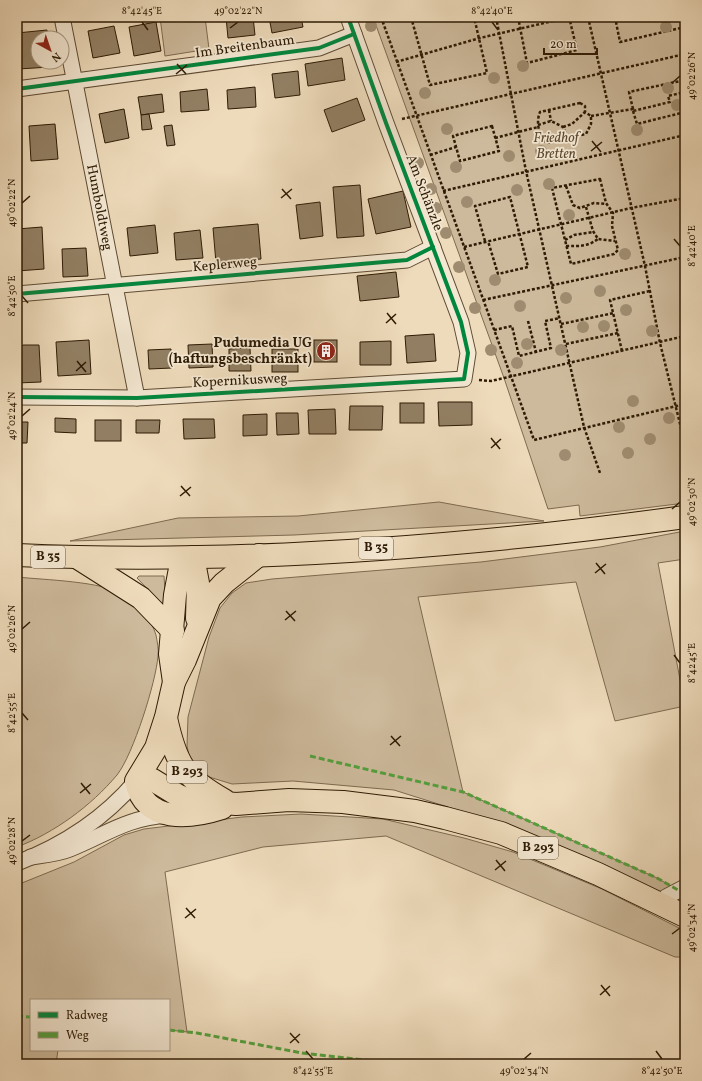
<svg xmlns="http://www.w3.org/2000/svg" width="702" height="1081" font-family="Vollkorn,serif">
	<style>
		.green { fill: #cdba9c; stroke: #7e6a50 }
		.building { fill: #927f63; stroke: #2e1b04 }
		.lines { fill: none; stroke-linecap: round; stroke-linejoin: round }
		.street-casing { stroke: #5e4b32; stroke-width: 17 }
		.primary-casing { stroke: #2e1b04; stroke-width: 24 }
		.path { stroke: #2e1b04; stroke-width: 2.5; stroke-dasharray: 3 2; stroke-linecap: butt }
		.street { stroke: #f4e8d3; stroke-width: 15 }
		.primary { stroke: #eedbbb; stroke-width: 22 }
		.quiet { stroke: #52a13d; stroke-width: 3; stroke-dasharray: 6 3; stroke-linecap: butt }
		.cycleway-casing { stroke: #f4e8d3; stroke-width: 6 }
		.cycleway { stroke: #00873e; stroke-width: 4 }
		.tree { fill: #9f8c70 }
		.ticks { fill: none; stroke: #2e1b04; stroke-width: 1.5 }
		.labels { text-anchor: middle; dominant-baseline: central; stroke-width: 3.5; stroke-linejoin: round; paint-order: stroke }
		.shield { fill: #f4e8d3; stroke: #695842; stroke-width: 1 }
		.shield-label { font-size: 13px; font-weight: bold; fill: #2e1b04 }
		.street-label { font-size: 14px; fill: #2e1b04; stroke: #f4e8d3 }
		.park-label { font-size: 14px; font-style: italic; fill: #5e4b32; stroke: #f4e8d3 }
		.poi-label { font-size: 14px; font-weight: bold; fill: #2e1b04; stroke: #f4e8d3; text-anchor: end }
		.neatline { fill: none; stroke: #2e1b04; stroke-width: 1.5 }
		.ticks-label { font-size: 10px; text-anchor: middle; fill: #2e1b04 }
	</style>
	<rect width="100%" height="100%" fill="#eedbbb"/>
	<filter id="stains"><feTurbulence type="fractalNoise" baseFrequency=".005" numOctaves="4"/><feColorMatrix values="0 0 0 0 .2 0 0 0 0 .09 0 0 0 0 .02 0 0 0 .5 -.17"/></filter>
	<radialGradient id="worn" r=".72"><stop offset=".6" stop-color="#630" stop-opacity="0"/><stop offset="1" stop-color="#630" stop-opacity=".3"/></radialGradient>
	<g class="green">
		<path d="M160 17H205L209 49 165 56Z"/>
		<path d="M373 17H685V503L580 516 579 505 548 509 504 378Z"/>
		<path d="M439 502 544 521 294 535 70 541 178 518 298 516Z"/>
		<path d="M685 531V559L658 563 685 706 615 721 576 582 418 597 463 792 657 878 678 890 666 897 508 826 394 790 293 781 232 784 206 776 196 768 189 755 187 746 188 717 209 637 220 608 232 593 246 583 272 579 481 562 600 547Z"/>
		<path d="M139 576H164L166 606H164L137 578Z"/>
		<path d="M17 577C44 580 103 581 124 595 136 604 152 620 156 635 157 641 159 649 158 656 156 682 133 755 117 775 91 806 54 833 17 847Z"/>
		<path d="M301 814 383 819 464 838 513 852 602 889 685 931V957H675L386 836 263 847 165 872 187 1032 169 1030V1000H31V1050H58L56 1064H17V885L74 862 124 835 144 829 242 817Z"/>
	</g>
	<g class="building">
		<path d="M226 17H253L255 35 228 38Z"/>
		<path d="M269 17H301L303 27 272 33Z"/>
		<path d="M156 22 161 51 134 56 129 27Z"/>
		<path d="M114 26 120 53 93 58 88 31Z"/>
		<path d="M47 30 48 38H38V62H50V67L18 69 17 33Z"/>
		<path d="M342 58 345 80 308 86 305 64Z"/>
		<path d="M298 71 300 95 275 98 272 74Z"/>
		<path d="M255 87 256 107 228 109 227 90Z"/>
		<path d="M207 89 209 110 181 112 180 92Z"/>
		<path d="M162 94 164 112 141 115 138 97Z"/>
		<path d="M357 98 365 120 332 132 324 110Z"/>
		<path d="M124 109 129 138 105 143 99 114Z"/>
		<path d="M149 114 152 129 142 130 141 115Z"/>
		<path d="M55 124 58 159 31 161 29 126Z"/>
		<path d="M172 125 175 145 167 146 164 126Z"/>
		<path d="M360 185 364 236 337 238 333 187Z"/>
		<path d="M403 191 411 227 376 234 368 199Z"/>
		<path d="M320 202 323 236 300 239 296 205Z"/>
		<path d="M258 224 261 259 216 263 213 228Z"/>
		<path d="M155 225 158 253 130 256 127 228Z"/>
		<path d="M42 227 44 269 17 271V229Z"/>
		<path d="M200 230 203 258 176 260 174 233Z"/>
		<path d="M86 248 88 276 63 277 62 249Z"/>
		<path d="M396 272 399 297 360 301 357 276Z"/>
		<path d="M434 334 436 361 407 363 405 336Z"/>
		<path d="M89 340 91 374 58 376 56 342Z"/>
		<rect x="314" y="340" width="23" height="22"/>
		<path d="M391 341V365H360V342Z"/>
		<path d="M212 344 213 367 189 368 188 345Z"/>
		<path d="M23 345H39L41 382 17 383V351Z"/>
		<path d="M250 348 251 371H229V349Z"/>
		<path d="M171 349 172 368 149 369 148 350Z"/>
		<rect x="272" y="349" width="26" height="23"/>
		<path d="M438 402H472V425L439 426Z"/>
		<rect x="400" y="403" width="24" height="20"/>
		<path d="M350 406H383L382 430H349Z"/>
		<path d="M335 409 336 434H309L308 410Z"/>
		<path d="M276 413H298L299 434 277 435Z"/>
		<path d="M267 414V435L243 436V415Z"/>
		<path d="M55 418 76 419V433L55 432Z"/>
		<path d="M183 419H214L215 438 184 439Z"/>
		<rect x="95" y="420" width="26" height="21"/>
		<path d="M136 420H160L159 433H136Z"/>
		<path d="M17 422H28L27 443H17Z"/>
	</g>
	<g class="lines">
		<defs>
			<g id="street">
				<path id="s1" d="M62 17 137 398"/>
				<path d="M17 89 319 48 354 34"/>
				<path d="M17 294 407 260 433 247"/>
				<path d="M17 397 137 398 464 379 468 353 461 322 386 123 348 17"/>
				<path d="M31 857C44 855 58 854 70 849 107 834 126 818 168 815"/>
				<path d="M17 863C64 845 103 820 136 781"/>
				<path d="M659 904 666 897 685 887"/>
			</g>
			<g id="primary">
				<path d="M17 555C239 565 465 547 685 517"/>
				<path d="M193 557 198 583 197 618"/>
				<path d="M78 558 141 598 173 631"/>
				<path d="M174 682 170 654 175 595 182 558"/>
				<path d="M166 718C176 763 183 777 224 800"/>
				<path d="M139 777 153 780 179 796 189 800 236 804 289 800 343 802 415 811 445 818 501 833 598 874 685 916"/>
				<path d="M222 808C191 818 144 824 136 781L156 748 166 717 174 682 185 660 210 598 224 583 259 555"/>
			</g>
		</defs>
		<use href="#street" class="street-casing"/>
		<use href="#primary" class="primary-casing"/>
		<g class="path">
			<path d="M381 17 534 440 685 404"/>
			<path d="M411 17 430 85 487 73 474 17"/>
			<path d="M496 17 526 171 584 427 600 473"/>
			<path d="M518 17 527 63 577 50 569 17"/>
			<path d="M588 17 645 266 660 343 685 444"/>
			<path d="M615 17 620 42 685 27"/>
			<path d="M396 62 480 38 570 17"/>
			<path d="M580 103 585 106V112L591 116V124L586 134 547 143C538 136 536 121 540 112Z"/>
			<path d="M633 109 629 92 685 80"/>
			<path d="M549 110 551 121"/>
			<path d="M633 111 637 124 685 112"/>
			<path d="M591 116 633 109V111L670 102 668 96 685 92"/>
			<path d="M402 119 685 54"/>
			<path d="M538 125 551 121 563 127 568 139"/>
			<path d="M492 126 499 151 460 161 453 136Z"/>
			<path d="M563 127 572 124 585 112"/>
			<path d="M495 138 538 127"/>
			<path d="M430 155 456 147"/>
			<path d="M600 179 606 203 613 213 612 226 618 250 614 254 571 264 552 188Z"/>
			<path d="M566 186 573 205 580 208 594 203 606 204"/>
			<path d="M443 191 685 135"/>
			<path d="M586 207 593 231 598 239 615 241"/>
			<path d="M565 240 574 235 593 232"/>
			<path d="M485 241 475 206 510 197 528 267 498 274 488 241"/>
			<path d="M566 246C579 246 587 247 598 239"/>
			<path d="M464 247 631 208 685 198"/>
			<path d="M483 300 685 257"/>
			<path d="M528 321 536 352"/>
			<path d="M561 324 614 313"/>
			<path d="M494 330 512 326 519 356 551 348 545 321 560 318"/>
			<path d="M566 344 618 333"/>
			<path d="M622 351 610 300 650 291"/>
			<path d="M479 380 491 381 504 378 685 336"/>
		</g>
		<use href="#street" class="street"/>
		<use href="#primary" class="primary"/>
		<g class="quiet">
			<path d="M310 756 463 792 657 878 678 890"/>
			<path d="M17 1016 31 1017"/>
			<path d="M169 1030 197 1033 302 1053 373 1061 382 1064"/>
		</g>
		<defs>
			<g id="cycleway">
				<path d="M17 89 319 48 354 34"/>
				<path d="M17 294 407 260 433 247"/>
				<path d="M17 397 137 398 464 379 468 353 461 322 386 123 348 17"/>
			</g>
		</defs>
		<use href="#cycleway" class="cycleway-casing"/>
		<use href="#cycleway" class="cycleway"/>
	</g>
	<g class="tree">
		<circle cx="371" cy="26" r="6"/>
		<circle cx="666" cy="27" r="6"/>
		<circle cx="523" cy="66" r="6"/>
		<circle cx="494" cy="78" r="6"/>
		<circle cx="668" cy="88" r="6"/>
		<circle cx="425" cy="93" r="6"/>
		<circle cx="677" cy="105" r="6"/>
		<circle cx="447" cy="129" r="6"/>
		<circle cx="637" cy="130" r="6"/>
		<circle cx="541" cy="151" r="6"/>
		<circle cx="509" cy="156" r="6"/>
		<circle cx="418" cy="163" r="6"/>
		<circle cx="456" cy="167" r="6"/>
		<circle cx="549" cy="184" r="6"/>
		<circle cx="431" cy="189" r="6"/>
		<circle cx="517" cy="190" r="6"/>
		<circle cx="467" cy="202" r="6"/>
		<circle cx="436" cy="208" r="6"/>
		<circle cx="569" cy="215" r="6"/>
		<circle cx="446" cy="233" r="6"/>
		<circle cx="625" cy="254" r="6"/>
		<circle cx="459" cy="267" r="6"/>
		<circle cx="495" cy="280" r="6"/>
		<circle cx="600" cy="291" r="6"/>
		<circle cx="566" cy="298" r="6"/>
		<circle cx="520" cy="306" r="6"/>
		<circle cx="475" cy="308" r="6"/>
		<circle cx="626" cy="310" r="6"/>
		<circle cx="604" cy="326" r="6"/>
		<circle cx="583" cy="327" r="6"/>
		<circle cx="652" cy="331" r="6"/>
		<circle cx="527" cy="344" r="6"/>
		<circle cx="491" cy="350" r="6"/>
		<circle cx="561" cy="350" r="6"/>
		<circle cx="517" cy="363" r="6"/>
		<circle cx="633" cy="401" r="6"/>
		<circle cx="669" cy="418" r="6"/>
		<circle cx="619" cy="427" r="6"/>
		<circle cx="650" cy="439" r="6"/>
		<circle cx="628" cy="453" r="6"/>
		<circle cx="565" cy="455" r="6"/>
	</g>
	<path class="ticks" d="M142 22 148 30M492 22 498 30M230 28 238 22M177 64 186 74M176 74 187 65M672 83 680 76M592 141 601 152M591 151 602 142M282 189 291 199M281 198 292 189M22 203 30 196M674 239 680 246M22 296 28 303M387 313 396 324M386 323 396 314M77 361 86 372M76 371 86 362M22 416 30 409M491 438 500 449M491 448 501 439M181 486 190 496M180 496 191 487M672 509 680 502M596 563 605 574M595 573 606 564M286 611 295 621M285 620 296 611M22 629 30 622M674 655 680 663M22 713 28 720M391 736 400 746M390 745 401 736M81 783 90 794M80 793 91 784M22 841 30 835M496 860 505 871M495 870 506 861M186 908 195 918M185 918 196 909M672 934 680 928M601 985 610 996M600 995 610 986M290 1033 299 1043M290 1043 300 1034M306 1051 313 1059M656 1051 662 1059M524 1059 531 1053"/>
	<defs>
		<symbol id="building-disc" viewBox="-11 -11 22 22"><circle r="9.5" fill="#8f2418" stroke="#f4e8d3"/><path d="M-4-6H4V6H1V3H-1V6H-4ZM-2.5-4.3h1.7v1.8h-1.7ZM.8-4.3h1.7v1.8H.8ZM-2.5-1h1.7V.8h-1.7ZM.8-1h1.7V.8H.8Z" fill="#fff"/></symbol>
	</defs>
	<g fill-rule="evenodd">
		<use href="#building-disc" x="315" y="340" width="22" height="22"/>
	</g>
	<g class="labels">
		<g class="shield">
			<rect x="359" y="537" width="34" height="22" rx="3"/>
			<rect x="31" y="546" width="34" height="22" rx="3"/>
			<rect x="167" y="761" width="40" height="22" rx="3"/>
			<rect x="518" y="837" width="40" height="22" rx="3"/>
		</g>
		<g class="shield-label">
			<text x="376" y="548">B 35</text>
			<text x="48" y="557">B 35</text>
			<text x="187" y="772">B 293</text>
			<text x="538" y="848">B 293</text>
		</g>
		<g class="street-label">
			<text transform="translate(245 47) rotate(-8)">Im Breitenbaum</text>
			<text transform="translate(424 193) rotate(69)">Am Schänzle</text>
			<text stroke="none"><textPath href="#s1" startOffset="194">Humboldtweg</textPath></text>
			<text transform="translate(225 265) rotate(-5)">Keplerweg</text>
			<text transform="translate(240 381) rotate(-3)">Kopernikusweg</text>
		</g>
		<g class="park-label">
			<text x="556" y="138">Friedhof<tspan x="556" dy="16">Bretten</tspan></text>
		</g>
		<g class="poi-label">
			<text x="312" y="343">Pudumedia UG<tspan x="312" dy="16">(haftungsbeschränkt)</tspan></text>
		</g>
	</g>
	<rect width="702" height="1081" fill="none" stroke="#eedbbb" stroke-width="44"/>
	<rect x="30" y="999" width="140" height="52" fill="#f4e8d3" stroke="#a59680"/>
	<rect x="38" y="1012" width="20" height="6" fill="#00873e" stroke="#a59680"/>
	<text x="66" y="1019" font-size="12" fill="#2e1b04">Radweg</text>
	<rect x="38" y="1032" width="20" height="6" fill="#52a13d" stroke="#a59680"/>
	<text x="66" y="1039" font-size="12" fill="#2e1b04">Weg</text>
	<g transform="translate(50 50) rotate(140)"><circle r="19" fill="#f4e8d3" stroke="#a59680"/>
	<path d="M0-3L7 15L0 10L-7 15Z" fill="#8f2418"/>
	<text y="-6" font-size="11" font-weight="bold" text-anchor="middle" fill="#2e1b04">N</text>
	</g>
	<path d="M544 48v6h53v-6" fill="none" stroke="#2e1b04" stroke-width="2"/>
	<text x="550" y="48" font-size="12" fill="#2e1b04" stroke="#f4e8d3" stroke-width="3" paint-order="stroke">20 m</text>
	<rect x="22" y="22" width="658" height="1037" class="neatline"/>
	<g class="ticks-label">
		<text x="142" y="14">8°42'45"E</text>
		<text x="238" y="14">49°02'22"N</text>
		<text x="492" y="14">8°42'40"E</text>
		<text transform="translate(691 76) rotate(-90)" y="4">49°02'26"N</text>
		<text transform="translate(11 203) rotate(-90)" y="4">49°02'22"N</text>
		<text transform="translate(691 246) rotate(-90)" y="4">8°42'40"E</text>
		<text transform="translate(11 296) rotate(-90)" y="4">8°42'50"E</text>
		<text transform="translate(11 416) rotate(-90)" y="4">49°02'24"N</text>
		<text transform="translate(691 502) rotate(-90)" y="4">49°02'30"N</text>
		<text transform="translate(11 629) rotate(-90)" y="4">49°02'26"N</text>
		<text transform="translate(691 663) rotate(-90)" y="4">8°42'45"E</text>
		<text transform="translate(11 713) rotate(-90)" y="4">8°42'55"E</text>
		<text transform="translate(11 841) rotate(-90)" y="4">49°02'28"N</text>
		<text transform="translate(691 928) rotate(-90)" y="4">49°02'34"N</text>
		<text x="313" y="1074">8°42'55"E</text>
		<text x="524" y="1074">49°02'34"N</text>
		<text x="662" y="1074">8°42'50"E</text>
	</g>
	<rect width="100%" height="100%" filter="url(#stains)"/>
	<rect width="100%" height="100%" fill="url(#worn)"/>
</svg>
